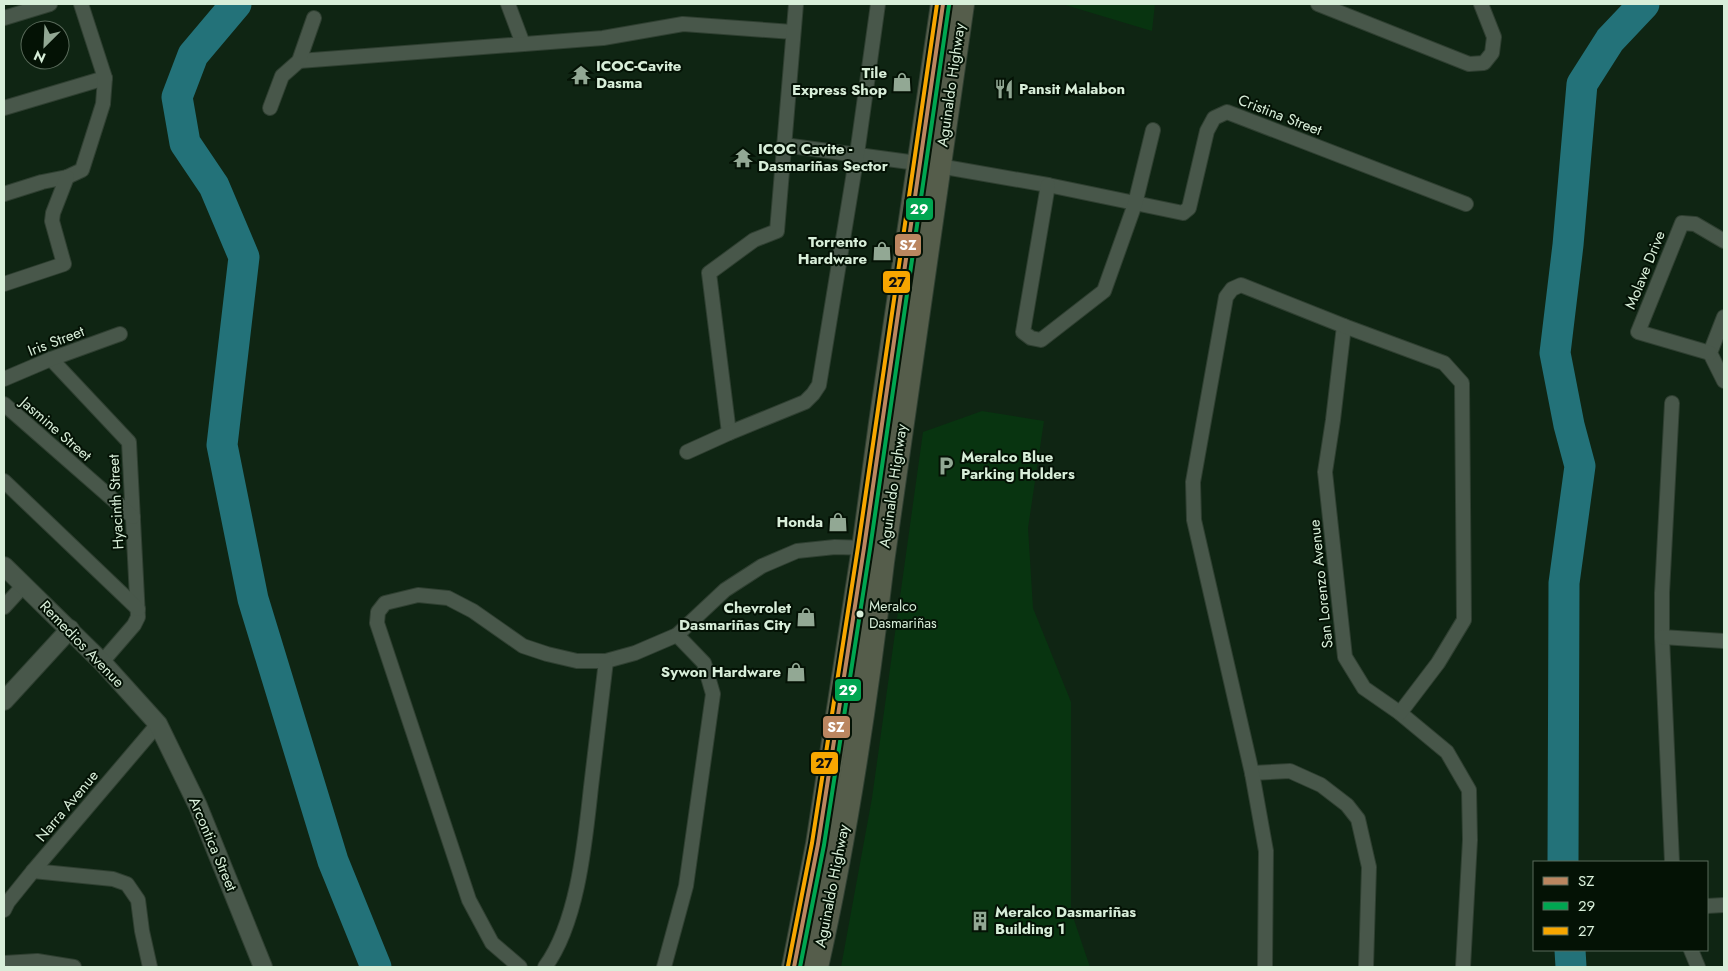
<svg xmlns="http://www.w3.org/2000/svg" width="1728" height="971" font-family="Jost,sans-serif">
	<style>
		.built { fill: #083410 }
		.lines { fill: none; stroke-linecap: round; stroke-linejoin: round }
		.river { stroke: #237279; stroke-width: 31 }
		.minor-casing { stroke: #2f3f31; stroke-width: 16 }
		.tertiary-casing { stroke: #2f3f31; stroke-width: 20 }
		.trunk-casing { stroke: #2f3f31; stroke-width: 26 }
		.minor { stroke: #48574a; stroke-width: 14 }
		.tertiary { stroke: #48574a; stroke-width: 18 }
		.trunk { stroke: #555d4b; stroke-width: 24 }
		.bus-1-casing { stroke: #041205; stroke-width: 8 }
		.bus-2-casing { stroke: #041205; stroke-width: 8 }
		.bus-3-casing { stroke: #041205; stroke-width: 8 }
		.bus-1 { stroke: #bb8660; stroke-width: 4 }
		.bus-2 { stroke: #00a651; stroke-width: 4 }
		.bus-3 { stroke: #f7a600; stroke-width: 4 }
		.bus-dot { fill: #d8eed9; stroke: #041205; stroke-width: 2 }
		.labels { text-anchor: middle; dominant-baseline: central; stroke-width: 4; stroke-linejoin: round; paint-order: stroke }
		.bus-label { font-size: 14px; fill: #d8eed9; stroke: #041205; text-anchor: start }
		.poi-label { font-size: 15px; font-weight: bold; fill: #d8eed9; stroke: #041205; text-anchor: start }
		.street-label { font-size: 15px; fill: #d8eed9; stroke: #041205 }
		.line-badge { stroke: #041205; stroke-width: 2 }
		.badge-label { font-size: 14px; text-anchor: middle; font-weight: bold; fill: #fff }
		.pale-badge-label { font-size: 14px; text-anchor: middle; font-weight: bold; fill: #111 }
	</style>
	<rect width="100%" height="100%" fill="#0f2513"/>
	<g class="built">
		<path d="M1062 4H1155L1152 31Z"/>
		<path d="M982 411 1044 421 1028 528 1033 608 1071 702V911L1090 967H841L872 798 923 432Z"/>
	</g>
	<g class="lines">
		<g class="river">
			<path d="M236 4 193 55 177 97 185 143 214 186 244 257 222 445 253 599 333 861 376 967"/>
			<path d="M1563 862 1564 583 1580 466 1569 425 1555 353 1568 245 1582 84 1610 40 1644 4"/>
			<path d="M1570 950 1571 967"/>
		</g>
		<defs>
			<g id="minor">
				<path d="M508 4 523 44"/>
				<path d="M1318 4 1469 64 1484 63 1492 53 1494 37 1481 4"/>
				<path d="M4 18 50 4"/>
				<path d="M299 61 603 38 683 24 793 32"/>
				<path d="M4 108 105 78"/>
				<path d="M270 108 282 76 299 61 314 18"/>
				<path d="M784 145 939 166 1048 185 1183 213 1189 208 1207 131 1214 118 1227 112 1466 204"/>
				<path d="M1048 185 1023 332 1031 338 1041 340 1104 291 1135 204 1153 130"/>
				<path d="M4 194 42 182 67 177 82 170 103 104 105 78 81 4"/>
				<path d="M4 284 64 264 52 221 53 213 67 177"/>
				<path d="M1724 317 1710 353 1724 381"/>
				<path d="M1344 326 1333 420 1325 472 1345 657 1364 688 1400 713 1447 752 1469 790 1470 840 1463 967"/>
				<path d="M1710 353 1638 332 1682 223 1695 224 1724 241"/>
				<path d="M51 359 129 442 138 617 134 625 102 662"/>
				<path d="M4 379 51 359 120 334"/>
				<path d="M1672 403 1662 593V637L1672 862"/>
				<path d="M4 404 133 517"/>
				<path d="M729 433 709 273 754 240 777 231 796 4"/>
				<path d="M687 452 729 433 805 402 813 394 819 385 857 154 878 4"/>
				<path d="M4 481 138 609"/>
				<path d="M4 607 24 585"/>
				<path d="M1662 637 1724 641"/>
				<path d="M1252 773 1290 771 1321 785 1347 805 1358 819 1369 867 1366 967"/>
				<path d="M33 871 113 879 127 884 138 900 142 931 150 967"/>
				<path d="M1707 906 1724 905"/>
				<path d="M4 910 8 902 33 871 158 724"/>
				<path d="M1691 950 1698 967"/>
				<path d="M4 963 37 961 74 967"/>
				<path d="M520 967 492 943 469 900 377 623 378 612 385 603 418 595 448 598 473 611 523 646 547 654 577 661H606L635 653 677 635 725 590 762 566 797 551 835 547 869 548"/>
				<path d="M545 967C578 922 585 842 591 787 596 745 601 703 606 661"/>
				<path d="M664 967 686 886 713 694 704 663 677 635"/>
				<path d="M1265 967 1266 851 1252 773 1194 520 1193 482 1226 297 1232 289 1241 285 1344 326 1444 363 1462 383 1464 620 1438 663 1400 713"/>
			</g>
			<g id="tertiary">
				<path d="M4 566 102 662 158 724 198 806 263 967"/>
				<path d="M4 701 70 629"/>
			</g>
			<g id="trunk">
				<path d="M794 967 818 844 864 548 881 423 943 4"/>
				<path d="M816 967C846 834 866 698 882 562L962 4"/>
			</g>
		</defs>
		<use href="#minor" class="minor-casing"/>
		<use href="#tertiary" class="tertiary-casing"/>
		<use href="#trunk" class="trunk-casing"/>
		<use href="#minor" class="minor"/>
		<use href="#tertiary" class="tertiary"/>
		<use href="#trunk" class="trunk"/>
		<defs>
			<path id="bus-1" d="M794 967 818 844 864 548 943 4"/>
			<path id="bus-2" d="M800 967 824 845 870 549 949 5"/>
			<path id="bus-3" d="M788 966 812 843 858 547 937 4"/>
		</defs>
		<use href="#bus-1" class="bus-1-casing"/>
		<use href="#bus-2" class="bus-2-casing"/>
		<use href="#bus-3" class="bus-3-casing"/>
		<use href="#bus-1" class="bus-1"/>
		<use href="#bus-2" class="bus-2"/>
		<use href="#bus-3" class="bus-3"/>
	</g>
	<defs>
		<symbol id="temple-bare" viewBox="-9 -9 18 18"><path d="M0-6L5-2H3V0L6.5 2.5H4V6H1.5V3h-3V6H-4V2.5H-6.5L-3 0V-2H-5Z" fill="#92a894" stroke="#041205" stroke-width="2.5" paint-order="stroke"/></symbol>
		<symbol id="shop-bare" viewBox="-9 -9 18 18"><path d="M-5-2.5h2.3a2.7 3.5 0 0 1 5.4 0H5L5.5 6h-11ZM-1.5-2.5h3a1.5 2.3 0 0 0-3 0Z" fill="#92a894" stroke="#041205" stroke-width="2.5" paint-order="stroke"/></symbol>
		<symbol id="restaurant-bare" viewBox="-9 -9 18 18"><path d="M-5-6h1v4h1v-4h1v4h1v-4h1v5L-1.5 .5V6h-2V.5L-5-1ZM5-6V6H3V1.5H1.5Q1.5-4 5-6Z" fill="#92a894" stroke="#041205" stroke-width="2.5" paint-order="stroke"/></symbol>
		<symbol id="parking-bare" viewBox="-9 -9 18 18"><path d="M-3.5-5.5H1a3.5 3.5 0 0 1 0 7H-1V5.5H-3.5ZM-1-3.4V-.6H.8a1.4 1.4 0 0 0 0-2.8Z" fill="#92a894" stroke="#041205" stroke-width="2.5" paint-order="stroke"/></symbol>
		<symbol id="building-bare" viewBox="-9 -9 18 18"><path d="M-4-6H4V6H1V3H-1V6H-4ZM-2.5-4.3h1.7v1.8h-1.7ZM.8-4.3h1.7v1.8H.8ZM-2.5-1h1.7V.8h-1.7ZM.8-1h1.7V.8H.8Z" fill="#92a894" stroke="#041205" stroke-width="2.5" paint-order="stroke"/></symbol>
	</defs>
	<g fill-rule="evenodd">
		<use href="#temple-bare" x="567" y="61" width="28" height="28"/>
		<use href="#shop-bare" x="888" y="68" width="28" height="28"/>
		<use href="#restaurant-bare" x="990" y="75" width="28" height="28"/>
		<use href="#temple-bare" x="729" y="144" width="28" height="28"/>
		<use href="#shop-bare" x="868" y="237" width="28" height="28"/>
		<use href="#parking-bare" x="932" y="452" width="28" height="28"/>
		<use href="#shop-bare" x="824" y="508" width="28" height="28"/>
		<use href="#shop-bare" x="792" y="603" width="28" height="28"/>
		<use href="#shop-bare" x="782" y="658" width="28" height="28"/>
		<use href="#building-bare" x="966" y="907" width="28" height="28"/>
	</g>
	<circle class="bus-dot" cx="860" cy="614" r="4.5"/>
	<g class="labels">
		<g class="bus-label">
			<text x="869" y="606">Meralco<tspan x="869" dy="17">Dasmariñas</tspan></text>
		</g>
		<g class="poi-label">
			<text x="596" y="66">ICOC-Cavite<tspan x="596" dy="17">Dasma</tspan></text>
			<text x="887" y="73" text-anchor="end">Tile<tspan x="887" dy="17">Express Shop</tspan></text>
			<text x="1019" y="89">Pansit Malabon</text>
			<text x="758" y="149">ICOC Cavite -<tspan x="758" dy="17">Dasmariñas Sector</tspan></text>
			<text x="867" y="242" text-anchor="end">Torrento<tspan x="867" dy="17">Hardware</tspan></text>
			<text x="961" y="457">Meralco Blue<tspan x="961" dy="17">Parking Holders</tspan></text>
			<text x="823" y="522" text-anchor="end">Honda</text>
			<text x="791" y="608" text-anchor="end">Chevrolet<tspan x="791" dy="17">Dasmariñas City</tspan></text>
			<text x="781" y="672" text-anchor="end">Sywon Hardware</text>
			<text x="995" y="912">Meralco Dasmariñas<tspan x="995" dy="17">Building 1</tspan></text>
		</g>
		<g class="street-label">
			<text transform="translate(951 85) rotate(-82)">Aguinaldo Highway</text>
			<text transform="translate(1280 115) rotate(21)">Cristina Street</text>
			<text transform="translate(1645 270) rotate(-68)">Molave Drive</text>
			<text transform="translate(56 341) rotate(-21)">Iris Street</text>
			<text transform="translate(56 429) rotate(41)">Jasmine Street</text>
			<text transform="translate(893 486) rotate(-82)">Aguinaldo Highway</text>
			<text transform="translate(116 502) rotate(-93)">Hyacinth Street</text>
			<text transform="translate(1321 584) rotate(-96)">San Lorenzo Avenue</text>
			<text transform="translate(82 644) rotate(46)">Remedios Avenue</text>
			<text transform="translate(67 806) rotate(-50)">Narra Avenue</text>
			<text transform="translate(213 844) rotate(67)">Arcontica Street</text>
			<text transform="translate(832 886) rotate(-79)">Aguinaldo Highway</text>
		</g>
	</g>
	<g class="line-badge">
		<rect x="905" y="197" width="29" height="24" rx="5" fill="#00a651"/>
		<rect x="894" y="233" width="28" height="24" rx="5" fill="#bb8660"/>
		<rect x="882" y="270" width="29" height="24" rx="5" fill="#f7a600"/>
		<rect x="834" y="678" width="28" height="24" rx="5" fill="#00a651"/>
		<rect x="822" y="715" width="29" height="24" rx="5" fill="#bb8660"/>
		<rect x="810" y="751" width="29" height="24" rx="5" fill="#f7a600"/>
	</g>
	<g class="badge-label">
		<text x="919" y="214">29</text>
		<text x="908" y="250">SZ</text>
		<text x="848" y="695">29</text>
		<text x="836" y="732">SZ</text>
	</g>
	<g class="pale-badge-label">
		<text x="897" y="287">27</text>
		<text x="824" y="768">27</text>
	</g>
	<rect width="1728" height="971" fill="none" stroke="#d8eed9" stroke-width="10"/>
	<rect x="1533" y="861" width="175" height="90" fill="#041205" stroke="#596a5a"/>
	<rect x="1543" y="877" width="25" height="8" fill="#bb8660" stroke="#596a5a"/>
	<text x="1578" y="886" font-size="15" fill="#d8eed9">SZ</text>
	<rect x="1543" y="902" width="25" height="8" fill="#00a651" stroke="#596a5a"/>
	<text x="1578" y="911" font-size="15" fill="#d8eed9">29</text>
	<rect x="1543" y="927" width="25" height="8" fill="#f7a600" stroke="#596a5a"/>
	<text x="1578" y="936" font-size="15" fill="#d8eed9">27</text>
	<g transform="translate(45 45) rotate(204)"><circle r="24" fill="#041205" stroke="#596a5a"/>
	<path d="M0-4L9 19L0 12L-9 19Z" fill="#92a894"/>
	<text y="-8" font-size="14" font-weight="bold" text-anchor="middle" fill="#d8eed9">N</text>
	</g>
</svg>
